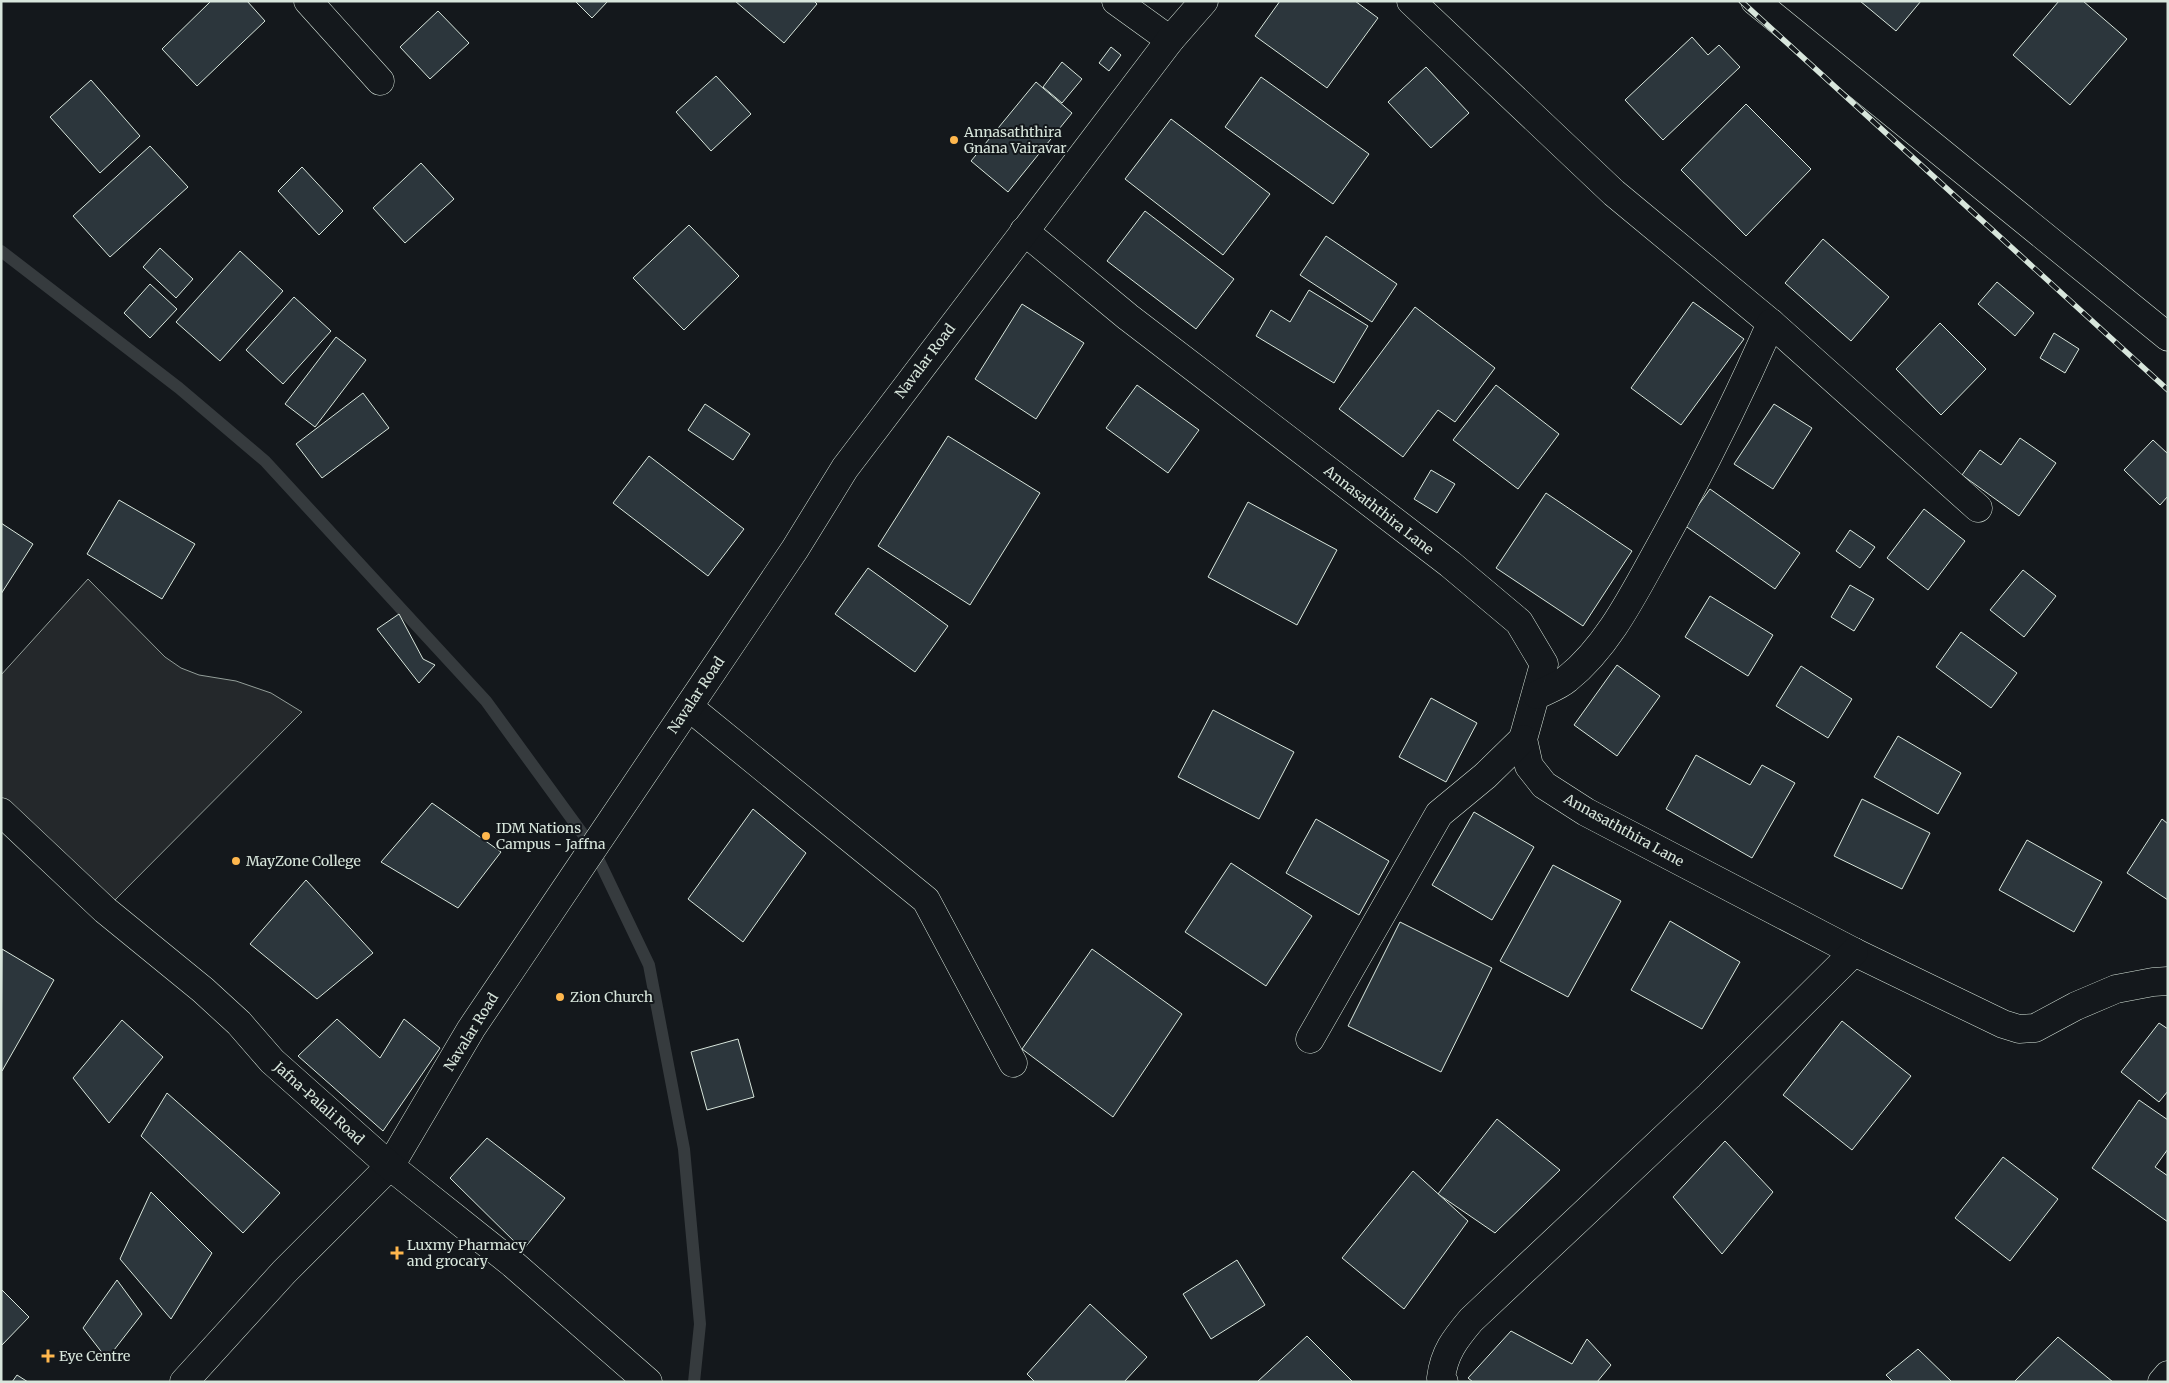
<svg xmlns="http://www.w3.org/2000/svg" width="2169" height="1383" font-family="Merriweather,serif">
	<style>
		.parking { fill: #24282b; stroke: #939e99 }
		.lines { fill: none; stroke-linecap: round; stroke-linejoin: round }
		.stream { stroke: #363b3e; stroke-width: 12 }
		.building { fill: #2c363c; stroke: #d8e6dc }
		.minor-casing { stroke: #d8e6dc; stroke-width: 29 }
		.tertiary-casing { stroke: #d8e6dc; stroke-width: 29 }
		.primary-casing { stroke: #d8e6dc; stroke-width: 29 }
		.minor { stroke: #14181c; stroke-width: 28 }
		.tertiary { stroke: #14181c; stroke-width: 28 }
		.primary { stroke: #14181c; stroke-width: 28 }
		.rail-casing { stroke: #d8e6dc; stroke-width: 5.5 }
		.rail { stroke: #14181c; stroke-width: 4; stroke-dasharray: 11; stroke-linecap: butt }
		.poi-dot { fill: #ffb74d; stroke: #14181c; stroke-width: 2 }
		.labels { text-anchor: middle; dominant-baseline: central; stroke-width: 4; stroke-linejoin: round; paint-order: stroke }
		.poi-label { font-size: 14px; fill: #d8e6dc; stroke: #14181c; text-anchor: start }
		.street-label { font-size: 14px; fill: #d8e6dc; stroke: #14181c }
	</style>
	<rect width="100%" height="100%" fill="#14181c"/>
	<path class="parking" d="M88 579 165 657 181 668 199 675 236 681 271 693 302 712 105 910 1 812V675Z"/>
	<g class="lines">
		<path class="stream" d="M1 251 179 388 265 461 486 701 593 848 649 965 684 1149 700 1324 694 1382"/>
	</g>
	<g class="building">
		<path d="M211 1H247L265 21 197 86 162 49Z"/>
		<path d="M575 1H608L592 18Z"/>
		<path d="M735 1H814L817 4 784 43Z"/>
		<path d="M1280 1H1355L1378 18 1327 88 1255 36Z"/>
		<path d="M1860 1H1921L1896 31Z"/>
		<path d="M2059 1H2083L2127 39 2070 105 2013 55Z"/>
		<path d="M438 11 469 43 430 79 400 47Z"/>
		<path d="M1692 37 1708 55 1719 45 1740 67 1663 140 1625 100Z"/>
		<path d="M1111 47 1121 55 1109 71 1099 63Z"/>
		<path d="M1062 62 1082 79 1062 103 1043 87Z"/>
		<path d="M1426 67 1469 113 1431 148 1388 102Z"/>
		<path d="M716 76 751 114 711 151 676 112Z"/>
		<path d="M1261 77 1369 154 1333 204 1225 127Z"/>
		<path d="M91 80 140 136 100 173 50 117Z"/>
		<path d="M1036 82 1072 113 1008 192 971 161Z"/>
		<path d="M1746 104 1811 169 1746 236 1681 170Z"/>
		<path d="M1171 119 1270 194 1223 255 1125 179Z"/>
		<path d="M150 146 188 187 110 257 73 216Z"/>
		<path d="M421 163 454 199 405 243 373 208Z"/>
		<path d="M302 167 343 211 319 235 278 191Z"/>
		<path d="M1145 211 1234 279 1196 329 1107 261Z"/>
		<path d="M689 225 739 276 684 330 633 278Z"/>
		<path d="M1326 236 1397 284 1372 322 1300 275Z"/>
		<path d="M1823 239 1889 297 1851 341 1785 283Z"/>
		<path d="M160 248 193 279 176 298 143 267Z"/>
		<path d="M240 251 283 291 220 361 176 322Z"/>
		<path d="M1997 282 2034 313 2015 336 1978 304Z"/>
		<path d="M150 284 177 309 150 338 124 313Z"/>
		<path d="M1309 290 1368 326 1334 383 1256 336 1271 310 1290 322Z"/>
		<path d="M294 297 331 331 283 384 246 350Z"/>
		<path d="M1693 302 1744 339 1681 425 1631 388Z"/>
		<path d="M1022 304 1084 343 1036 419 975 379Z"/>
		<path d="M1415 307 1495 368 1455 422 1438 410 1403 457 1339 409Z"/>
		<path d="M1940 323 1986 369 1941 415 1896 369Z"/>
		<path d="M2054 333 2079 349 2065 373 2040 358Z"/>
		<path d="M336 337 366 360 315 427 285 404Z"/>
		<path d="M1137 385 1199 430 1168 473 1106 428Z"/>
		<path d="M1496 385 1559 434 1518 489 1453 440Z"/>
		<path d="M363 393 389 428 322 478 296 444Z"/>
		<path d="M705 404 750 434 733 460 688 430Z"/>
		<path d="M1774 404 1812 428 1773 489 1734 464Z"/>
		<path d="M948 436 1040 493 970 605 878 546Z"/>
		<path d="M2020 438 2056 463 2019 516 1962 475 1980 450 2001 465Z"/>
		<path d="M2153 440 2168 454V496L2160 505 2124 470Z"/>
		<path d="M649 456 744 529 708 576 613 503Z"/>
		<path d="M1431 470 1455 484 1437 513 1414 499Z"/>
		<path d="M1710 489 1800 553 1775 589 1684 525Z"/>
		<path d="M1546 493 1632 551 1583 626 1496 568Z"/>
		<path d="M119 500 195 544 162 599 87 554Z"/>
		<path d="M1248 502 1337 550 1297 625 1208 577Z"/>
		<path d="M1924 509 1965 541 1928 590 1887 558Z"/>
		<path d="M1 523 33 544 1 594Z"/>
		<path d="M1850 530 1875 547 1860 568 1836 551Z"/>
		<path d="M868 568 948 626 915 672 835 614Z"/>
		<path d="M2023 570 2056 596 2024 637 1990 610Z"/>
		<path d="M1850 585 1874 599 1854 631 1831 617Z"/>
		<path d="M1710 596 1773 635 1748 676 1685 637Z"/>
		<path d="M399 614 423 659 435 665 419 683 377 629Z"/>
		<path d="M1961 632 2017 673 1991 708 1936 667Z"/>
		<path d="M1617 665 1660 696 1617 756 1574 725Z"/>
		<path d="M1801 666 1852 699 1828 738 1776 706Z"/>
		<path d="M1431 698 1477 723 1446 782 1399 757Z"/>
		<path d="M1213 710 1294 752 1259 819 1178 777Z"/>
		<path d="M1898 736 1961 773 1938 814 1874 777Z"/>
		<path d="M1696 755 1750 785 1762 765 1795 783 1752 858 1666 809Z"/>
		<path d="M1862 799 1930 833 1902 889 1834 856Z"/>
		<path d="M432 803 501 852 458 908 381 862Z"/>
		<path d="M753 809 806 853 743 942 688 899Z"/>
		<path d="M1474 812 1534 847 1492 920 1432 885Z"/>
		<path d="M1316 819 1389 861 1359 915 1286 873Z"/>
		<path d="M2162 819 2168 824V900L2127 873Z"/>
		<path d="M2027 840 2102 882 2074 932 1999 890Z"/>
		<path d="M1231 863 1312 916 1266 986 1185 932Z"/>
		<path d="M1553 865 1621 901 1568 997 1500 961Z"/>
		<path d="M306 880 373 953 317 999 250 944Z"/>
		<path d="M1670 921 1740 962 1702 1029 1631 990Z"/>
		<path d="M1400 922 1492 968 1441 1072 1348 1026Z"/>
		<path d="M2 949 54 980 2 1071H1Z"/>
		<path d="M1092 949 1182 1014 1113 1117 1022 1049Z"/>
		<path d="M337 1019 380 1058 404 1019 440 1048 383 1131 298 1056Z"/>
		<path d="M122 1020 163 1057 109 1123 73 1078Z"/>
		<path d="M1842 1021 1911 1076 1852 1150 1783 1095Z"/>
		<path d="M2159 1023 2168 1029V1091L2159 1102 2121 1072Z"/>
		<path d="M738 1039 754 1097 707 1110 691 1052Z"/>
		<path d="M167 1093 280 1193 243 1233 141 1136Z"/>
		<path d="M2139 1100 2168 1120V1149L2155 1167 2168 1176V1222L2092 1168Z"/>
		<path d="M1497 1119 1560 1170 1495 1233 1438 1194Z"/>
		<path d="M487 1138 565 1198 523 1250 450 1178Z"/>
		<path d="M1725 1141 1773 1192 1722 1254 1673 1197Z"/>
		<path d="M2003 1157 2058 1199 2010 1261 1955 1218Z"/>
		<path d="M1413 1171 1468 1221 1404 1309 1342 1258Z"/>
		<path d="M151 1192 212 1253 171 1319 120 1259Z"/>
		<path d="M1237 1260 1265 1305 1211 1339 1183 1294Z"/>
		<path d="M117 1280 142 1314 107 1359 83 1328Z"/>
		<path d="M1 1289 29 1317 1 1346Z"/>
		<path d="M1090 1304 1147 1357 1124 1382H1035L1027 1374Z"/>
		<path d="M1511 1331 1572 1364 1587 1339 1611 1365 1597 1382H1473L1468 1378Z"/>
		<path d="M1307 1336 1353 1382H1257Z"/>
		<path d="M2058 1337 2113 1382H2014Z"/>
		<path d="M1918 1349 1952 1382H1893L1886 1375Z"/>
		<path d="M17 1375 28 1382H12Z"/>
	</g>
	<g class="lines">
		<defs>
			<g id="minor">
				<path d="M308 1 380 81"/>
				<path d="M1116 1 1170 40"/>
				<path d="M1411 1 1614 193 1771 323"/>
				<path d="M1755 1 2168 337"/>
				<path d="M1024 231 1128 317 1450 564 1519 622 1544 664 1523 739 1529 766 1544 785 1586 812 1854 952 2003 1024 2019 1029 2035 1028 2076 1006 2116 989 2153 982 2168 981"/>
				<path d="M1537 695C1547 690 1559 686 1567 679 1608 646 1633 595 1658 550 1699 476 1737 401 1771 323L1978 508"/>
				<path d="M689 707 926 900 1013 1063"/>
				<path d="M1310 1039 1439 814 1485 776 1523 739"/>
				<path d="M1444 1382 1441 1378C1444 1353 1455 1339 1471 1320L1709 1096 1854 952"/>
				<path d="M2162 1382 2168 1375"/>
			</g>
			<path id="tertiary" d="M184 1382 284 1272 390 1166 471 1029 795 549 845 468 1170 40 1204 1"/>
			<path id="primary" d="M1 812 105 910 203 990 239 1023 272 1061 390 1166 513 1264 648 1382"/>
		</defs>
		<use href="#minor" class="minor-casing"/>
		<use href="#tertiary" class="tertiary-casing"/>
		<use href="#primary" class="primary-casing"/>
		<use href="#minor" class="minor"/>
		<use href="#tertiary" class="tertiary"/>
		<use href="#primary" class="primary"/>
		<defs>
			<path id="rail" d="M1741 1 2168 390"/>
		</defs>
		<use href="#rail" class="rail-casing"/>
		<use href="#rail" class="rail"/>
	</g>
	<g class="poi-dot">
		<circle cx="954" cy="140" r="5"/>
		<circle cx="486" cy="836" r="5"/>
		<circle cx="236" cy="861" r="5"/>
		<circle cx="560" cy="997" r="5"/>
		<path d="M394.5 1245.5h5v5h5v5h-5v5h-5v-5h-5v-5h5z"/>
		<path d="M45.5 1348.5h5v5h5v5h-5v5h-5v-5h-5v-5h5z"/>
	</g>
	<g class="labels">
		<g class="poi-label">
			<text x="964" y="132">Annasaththira<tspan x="964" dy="16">Gnana Vairavar</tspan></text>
			<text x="496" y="828">IDM Nations<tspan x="496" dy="16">Campus - Jaffna</tspan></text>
			<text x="246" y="861">MayZone College</text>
			<text x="570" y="997">Zion Church</text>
			<text x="407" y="1245">Luxmy Pharmacy<tspan x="407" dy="16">and grocary</tspan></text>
			<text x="59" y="1356">Eye Centre</text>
		</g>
		<g class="street-label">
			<text transform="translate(925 361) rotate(-53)">Navalar Road</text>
			<text transform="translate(1379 510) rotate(38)">Annasaththira Lane</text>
			<text transform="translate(696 695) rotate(-56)">Navalar Road</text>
			<text transform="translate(1624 830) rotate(29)">Annasaththira Lane</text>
			<text transform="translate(471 1032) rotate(-58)">Navalar Road</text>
			<text transform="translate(319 1103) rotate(42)">Jafna-Palali Road</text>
		</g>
	</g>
	<rect width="2169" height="1383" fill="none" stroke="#d8e6dc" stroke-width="5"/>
</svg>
